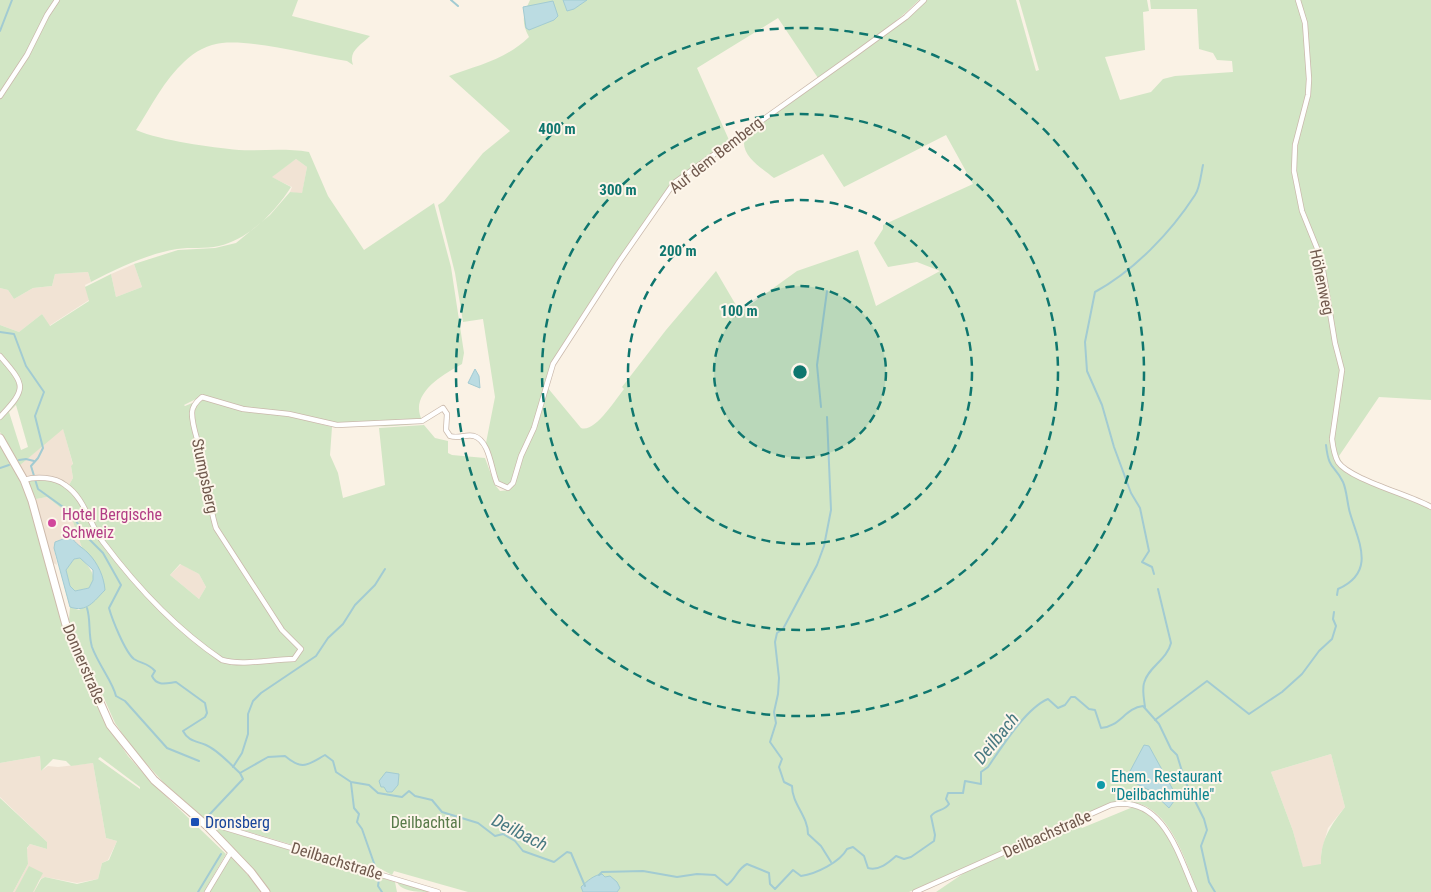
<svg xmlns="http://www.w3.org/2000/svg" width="1431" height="892" font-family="'Roboto Condensed',sans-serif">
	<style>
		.residential { fill: #f1e3d4 }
		.green { fill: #d2e6c5; fill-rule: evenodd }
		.water { fill: #bbdce2; stroke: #a2cbd2; fill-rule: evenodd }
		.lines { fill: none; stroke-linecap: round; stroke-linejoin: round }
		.stream { stroke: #a2cbd2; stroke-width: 2 }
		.street-casing { stroke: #cab9ac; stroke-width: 6 }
		.secondary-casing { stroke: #cdbaab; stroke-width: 9 }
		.street { stroke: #fff; stroke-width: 4.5 }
		.secondary { stroke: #fff; stroke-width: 7 }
		.ring { fill: none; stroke: #0f766e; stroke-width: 2.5; stroke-dasharray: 9 6 }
		.hotel-dot { fill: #d1479c; stroke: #fdf6eb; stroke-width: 2 }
		.culture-dot { fill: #0f9aa8; stroke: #fdf6eb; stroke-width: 2 }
		.transit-dot { fill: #1a4fb4; stroke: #fdf6eb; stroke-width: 2 }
		.labels { text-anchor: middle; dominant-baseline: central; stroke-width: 4; stroke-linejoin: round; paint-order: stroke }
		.street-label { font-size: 16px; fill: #70594d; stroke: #fdf6eb }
		.hotel-label { font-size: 16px; fill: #b23c85; stroke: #fdf6eb; text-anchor: start }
		.culture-label { font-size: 16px; fill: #0d838f; stroke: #fdf6eb; text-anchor: start }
		.transit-label { font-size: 16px; fill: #164399; stroke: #fdf6eb; text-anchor: start }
		.park-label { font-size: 16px; fill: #587a49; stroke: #fdf6eb }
		.water-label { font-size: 18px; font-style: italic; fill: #487982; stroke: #fdf6eb }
		.centre { fill: #0f766e; stroke: #fdf6eb; stroke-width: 2.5 }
		.ring-label { font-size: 15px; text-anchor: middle; font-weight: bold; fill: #0f766e; stroke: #fdf6eb; stroke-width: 4; stroke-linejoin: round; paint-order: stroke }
	</style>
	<rect width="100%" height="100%" fill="#faf2e5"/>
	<g class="residential">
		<path d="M296 159 307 167 302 194 290 192 292 187 271 177Z"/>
		<path d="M134 264 142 287 116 297 111 274Z"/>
		<path d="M88 272 91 282 85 285 89 300 49 326 42 314 19 332 0 325V288L8 290 14 299 33 288 52 286 55 274Z"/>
		<path d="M63 428 73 465 71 466 73 478 69 485 59 480 25 478 19 466Z"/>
		<path d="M47 497 71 516 82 548 74 543 70 536 55 542 54 547 57 565 46 559 30 500Z"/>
		<path d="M181 564 199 574 206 587 199 599 170 575Z"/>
		<path d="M1331 754 1345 807 1328 828 1321 853V865L1303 868 1293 831 1271 772Z"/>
		<path d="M40 756 41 771 48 766 58 767 93 763 106 838 117 841 108 860 102 863 98 879 77 883 45 877 40 879 34 892H13L28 864 27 849 30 844 47 849V842L0 797V763Z"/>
	</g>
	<g class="green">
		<path d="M0 0H298L292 16 370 36C361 45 348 51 353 65L347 61C310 55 258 40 222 43 209 44 194 52 185 61 164 80 151 107 136 130 162 141 210 147 239 150 262 151 285 148 309 152L328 196 364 250 434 203 451 267 464 353 462 364C442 375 407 395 423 422 364 436 260 413 202 396L184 405 185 406 202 399 242 411 289 416 332 427 330 455 338 473 343 498 385 485 379 428 424 425 435 438 448 441V453L452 455 485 458 495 485 500 491 510 490 514 484 547 387 581 428C595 433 615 400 624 389L622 387 666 330 716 271 740 312 797 271 858 250 876 306 940 271 917 262 888 267 874 243 883 229V225L973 184 946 135 844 187 823 154 774 178C761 167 735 153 747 132L927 0H1016L1036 71 1039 70 1019 0H1147L1149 11 1143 12 1145 50 1105 57 1120 100 1151 92 1163 79 1175 76 1233 72 1232 61 1217 60 1213 53 1199 49 1197 9H1151L1150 0H1431V400L1379 397 1339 456 1346 473 1431 508V892H1198C1182 852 1164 786 1107 805L909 892H468L394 871 392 875 377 867H367L205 819 199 814 164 783 133 749 115 723 69 620 70 607 79 610 105 590 87 552 82 548 71 516 47 497 36 499 27 481 43 479 69 485 73 478 71 466 73 464 63 429 19 466 0 432V325L19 332 42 314 50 326 89 301 85 287 111 274 116 297 142 287 134 264 178 250 215 248 236 243 270 215 290 192 302 193 307 167 296 159 272 177 291 187C276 211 248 240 219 246 205 249 190 247 177 249 147 254 118 268 91 282L88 272 55 274 52 286 33 288 14 299 8 290 0 288ZM16 405 28 447 21 450 9 412ZM180 564 199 574 206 587 199 599 170 575ZM1331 754 1345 807C1331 825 1320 841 1321 864L1303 867 1293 831 1271 772Z"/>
		<path d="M530 0H919C889 30 853 53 818 78L778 18 697 68 729 140 671 186 552 363 533 427 512 480 509 485 499 483 485 448 495 397 483 319 463 322 455 273 438 205 444 201 483 153 510 131 449 76C479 65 505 60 529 37 521 22 523 15 530 0Z"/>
		<path d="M0 442 23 482 64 626 107 725 128 756 152 783 226 854 204 892H34L41 879 45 877 77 884 98 879 102 863 109 860 117 841 106 838 93 763 71 766 66 761 53 759 41 771 40 756 0 763ZM100 757 140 787V789L98 759Z"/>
		<path d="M81 558C89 568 99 575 89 588L75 591 70 586 66 570 74 559Z"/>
		<path d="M0 798 47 842V849L30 844 27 848 28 864 13 892H0Z"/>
		<path d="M1133 807C1169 818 1180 861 1193 892H936L967 871 1045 836 1057 832 1061 835 1063 829 1080 826 1082 828Z"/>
		<path d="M217 828 395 882 397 892H268L215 832Z"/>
		<path d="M232 856 262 892H208Z"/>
		<path d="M29 866 43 873 33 892H15Z"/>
		<path d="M397 882 430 892C420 892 401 892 397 882Z"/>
	</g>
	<g class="water">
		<path d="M563 0H587L574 9 567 11Z"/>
		<path d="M553 1 558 16 554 20 529 30 526 28 523 7Z"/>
		<path d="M475 369 479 376 480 388 468 383Z"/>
		<path d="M71 536C75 544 82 547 88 553 98 563 104 577 105 590 94 601 87 613 70 607L54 548 55 542ZM80 558 93 570V580L89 588 75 591 70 586 66 570 74 559Z"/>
		<path d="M1144 745 1149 746 1177 797 1169 808 1151 791 1135 783 1128 775Z"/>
		<path d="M386 772 399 774 398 785 392 792H387L384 787H381L379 781Z"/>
		<path d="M602 874 605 877 610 876 617 882 620 888 617 892H583L581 887C587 881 594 875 602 874Z"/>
	</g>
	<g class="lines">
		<g class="stream">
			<path d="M451 0 458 6"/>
			<path d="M0 31 12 0"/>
			<path d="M0 332 14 334 26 366 44 392 35 416 43 448 38 458 31 466 38 489 70 512 86 536 103 553 121 585 109 608C112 619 125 652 134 659 142 664 148 663 155 671L152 676C157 687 167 683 176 682L205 703 207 713 205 717 183 731C188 741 196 741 206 745 218 750 230 764 240 773L268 757 285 756C303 771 307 765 325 755L333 761 336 772 351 782 369 785 378 793 402 797 409 791 415 796 432 800 442 812 478 823 495 836 503 834 515 841 523 851 554 862 567 852 571 853 585 886"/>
			<path d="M821 407 817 365 827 291"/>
			<path d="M827 417 831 510 824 546 817 565 783 629 777 633 775 642 779 678 778 694 774 712 776 723 770 742 782 759 779 767 784 782 792 786C792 804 808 816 808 834L821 846 831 862"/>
			<path d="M1326 445C1329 471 1334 464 1343 482 1347 491 1347 503 1350 513 1359 543 1376 572 1338 589L1337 595"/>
			<path d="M19 460 26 459 34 461"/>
			<path d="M0 468 9 465"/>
			<path d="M1154 574 1152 567 1142 562 1149 551 1140 508 1131 493 1114 447 1102 405 1087 371 1085 342 1095 292C1135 270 1171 232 1195 195 1200 188 1201 174 1203 165"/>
			<path d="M87 608C91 621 88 633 92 647 98 664 113 682 116 696L125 701 167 748 199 761"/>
			<path d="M1145 707C1144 699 1142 690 1144 683 1148 667 1167 660 1171 643L1158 589"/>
			<path d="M1155 720 1207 681 1249 714 1282 692 1302 674 1319 651 1332 639 1336 626 1333 619 1334 612"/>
			<path d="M233 767 242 753 248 734V714L253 701 261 693 316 656 328 638 343 624 355 605 375 585 385 569"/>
			<path d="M351 783 354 808 359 814 357 822 362 829 375 866"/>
			<path d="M209 815 243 779 240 773"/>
			<path d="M599 875 602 872 643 871 677 877 697 874 715 875 727 885C736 879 737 869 747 864L769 873 770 884 775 889 793 870 801 876C816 874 840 862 847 849L853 847 864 856 868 868C879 871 888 863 896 856L904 859 911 857 934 841 935 835 931 816C936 809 945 811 949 804L946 799 948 793H963L965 781 981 784V772L988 767C1001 748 1026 708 1048 699L1058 708 1065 705 1071 697H1075L1089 709 1095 710 1101 728C1120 727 1125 708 1143 706L1159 724 1171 749 1177 755 1185 781 1204 819 1207 830 1201 846 1209 882 1215 892"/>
			<path d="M379 879 378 886 382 892"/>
			<path d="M198 892 221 854"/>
		</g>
		<defs>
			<g id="street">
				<path d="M1298 0 1305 23 1309 79 1308 95 1295 145 1294 171 1302 211 1321 258 1335 343 1342 370 1332 439C1333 447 1334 455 1338 462 1349 479 1410 495 1431 507"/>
				<path d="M0 96 27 55 47 15 57 0"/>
				<path d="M0 356C26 386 27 388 0 417"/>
				<path d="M24 480C36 476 55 477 65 485 85 498 89 524 103 542 136 586 176 629 222 660 243 666 272 659 294 659L301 649 282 630 216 528C209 505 207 482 202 459 200 444 192 429 192 413 192 407 197 401 202 397L243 409 289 414 337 425 422 421 443 408 447 414 446 430 450 436C458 439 466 434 474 436 490 441 491 470 497 483L508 488 513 483 521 456 534 428 553 364 619 262 674 183 858 52 906 17 924 0"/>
				<path d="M207 826 209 823 438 892"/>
				<path d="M207 892 231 852"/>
				<path d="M915 892 1111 805C1163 794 1179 856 1195 892"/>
			</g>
			<path id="secondary" d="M0 438 24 480 32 501 66 625 110 725 154 780 207 826 251 872 266 892"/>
		</defs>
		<use href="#street" class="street-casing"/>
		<use href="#secondary" class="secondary-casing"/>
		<use href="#street" class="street"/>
		<use href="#secondary" class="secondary"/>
	</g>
	<circle cx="800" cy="372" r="86" fill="#0f766e" fill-opacity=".12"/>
	<g class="ring">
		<circle cx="800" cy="372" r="86"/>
		<circle cx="800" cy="372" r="172"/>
		<circle cx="800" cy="372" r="258"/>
		<circle cx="800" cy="372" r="344"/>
	</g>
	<circle class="hotel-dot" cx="52" cy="523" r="5"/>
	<circle class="culture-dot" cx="1101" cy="785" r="5"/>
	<rect class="transit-dot" x="190" y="817" width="10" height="10" rx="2.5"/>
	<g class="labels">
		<g class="street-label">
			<text transform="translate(716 155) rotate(-38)">Auf dem Bemberg</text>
			<text transform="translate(1322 282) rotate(78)">Höhenweg</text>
			<text transform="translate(205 476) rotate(78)">Stumpsberg</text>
			<text transform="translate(84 664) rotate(67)">Donnerstraße</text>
			<text transform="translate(1047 834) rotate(-24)">Deilbachstraße</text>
			<text transform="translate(337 861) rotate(17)">Deilbachstraße</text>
		</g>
		<g class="hotel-label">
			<text x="62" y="514">Hotel Bergische<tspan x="62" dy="18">Schweiz</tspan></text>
		</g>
		<g class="culture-label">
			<text x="1111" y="776">Ehem. Restaurant<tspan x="1111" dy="18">"Deilbachmühle"</tspan></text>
		</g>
		<g class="transit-label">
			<text x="205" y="822">Dronsberg</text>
		</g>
		<g class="park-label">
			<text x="426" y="822">Deilbachtal</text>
		</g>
		<g class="water-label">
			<text transform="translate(996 738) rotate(-51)">Deilbach</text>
			<text transform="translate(520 832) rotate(27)">Deilbach</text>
		</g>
	</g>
	<circle cx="800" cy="372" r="8" class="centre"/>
	<g class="ring-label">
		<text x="557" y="134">400 m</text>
		<text x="618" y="195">300 m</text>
		<text x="678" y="256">200 m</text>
		<text x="739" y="316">100 m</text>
	</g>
</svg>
